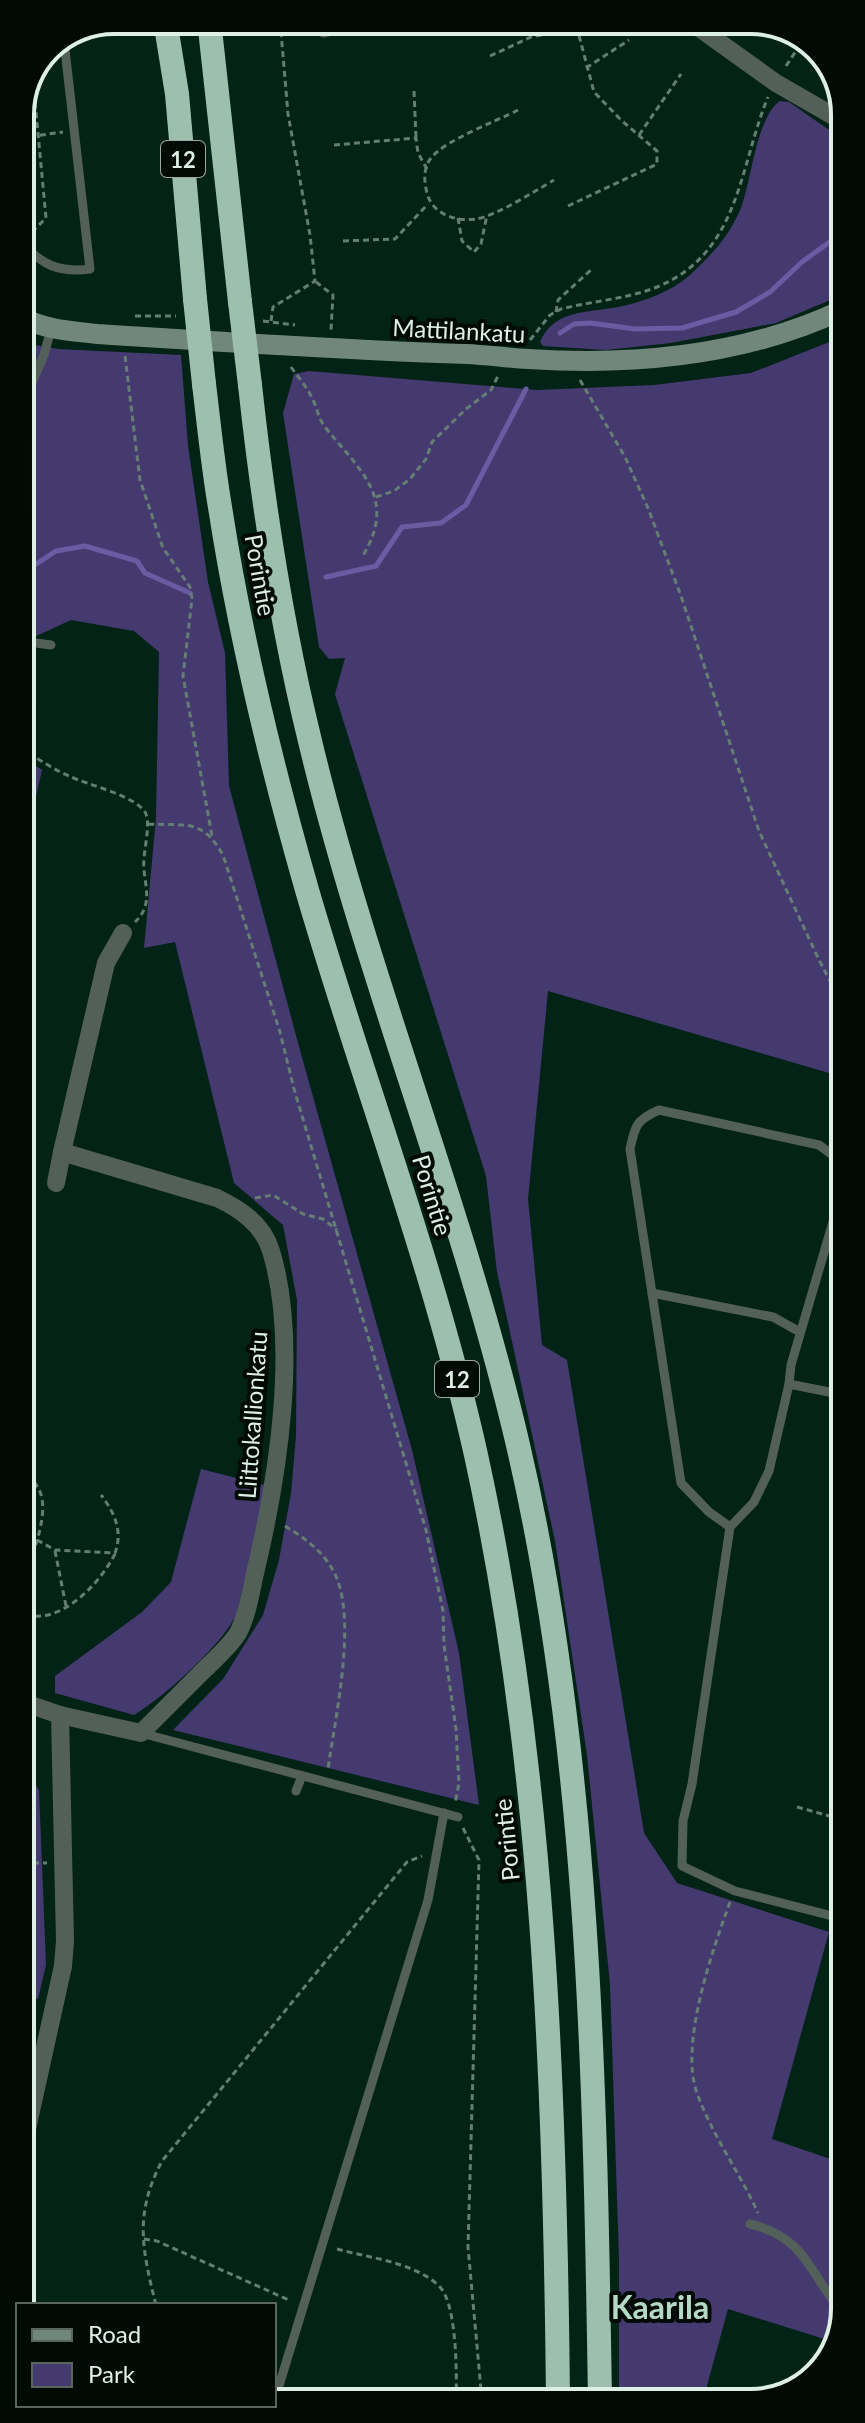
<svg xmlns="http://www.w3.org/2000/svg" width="865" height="2423" font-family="Lato,sans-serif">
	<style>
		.green { fill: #453a6f }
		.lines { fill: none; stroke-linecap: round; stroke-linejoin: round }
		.stream { stroke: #6a5ca3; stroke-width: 5 }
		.path { stroke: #657e73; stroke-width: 3; stroke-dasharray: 6 4; stroke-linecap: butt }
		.lane { stroke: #536059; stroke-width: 9 }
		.street { stroke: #536059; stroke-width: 18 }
		.secondary { stroke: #71877b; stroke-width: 20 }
		.highway { stroke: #9dc0ae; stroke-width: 24 }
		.highway-bridge { stroke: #9dc0ae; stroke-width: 24 }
		.labels { text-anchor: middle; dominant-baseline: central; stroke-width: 8; stroke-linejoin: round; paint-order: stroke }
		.shield { fill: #010a05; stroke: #9caba2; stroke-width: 2 }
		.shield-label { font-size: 22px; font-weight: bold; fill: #def0e6 }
		.street-label { font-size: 24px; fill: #def0e6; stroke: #010a05 }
		.district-label { font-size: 32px; font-weight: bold; fill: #b5d9c7; stroke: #010a05 }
		.rim { fill: none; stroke: #def0e6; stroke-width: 4 }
	</style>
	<rect width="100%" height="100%" fill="#042317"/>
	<g class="green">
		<path d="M780 101 789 102 842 139V295L776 323 671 343 606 350 543 346 540 342C554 309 588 313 618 307 643 302 671 292 690 275 713 253 728 238 741 208 752 179 756 118 780 101Z"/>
		<path d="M842 337 843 1077 548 991 528 1199 542 1345 567 1360 644 1833 677 1883 829 1932 772 2139 845 2164V2302L834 2342 728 2309 703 2400H619V2259L610 1984 587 1755 555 1541 497 1272 486 1176 335 694 345 658 329 659 319 647 283 413 294 374 309 371 537 390 654 385 751 373Z"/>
		<path d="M30 344 58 349 181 355 188 446 208 582 225 653 229 786 301 1054 412 1450 459 1653 479 1805 173 1730 223 1679 263 1615 279 1560 291 1493 296 1436 297 1300 283 1225 234 1183 175 942 144 948 156 818 159 652 134 631 71 620 30 639 21 666V377Z"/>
		<path d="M21 756 42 770 21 862Z"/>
		<path d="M201 1469 268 1486 236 1615C221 1646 164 1697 134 1715L55 1693V1676L142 1612 171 1582Z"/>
		<path d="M23 1767 39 1790 46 1965 38 1999 23 1995Z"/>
	</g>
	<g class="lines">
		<g class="stream">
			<path d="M560 333 574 324 590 323 635 329 682 328 736 312 770 292 802 262 842 233"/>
			<path d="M21 574 56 551 85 546 137 561 145 573 190 593"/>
			<path d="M326 577 376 566 402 527 441 523 466 505 526 389"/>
		</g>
		<g class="path">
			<path d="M490 56 531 37 577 28 573 20"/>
			<path d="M42 60 51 59"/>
			<path d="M786 66 804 39"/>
			<path d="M586 68 629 40"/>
			<path d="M414 91 416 138"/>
			<path d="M518 110C497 121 445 140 431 158 423 168 424 181 427 193 432 214 456 222 476 219 496 216 535 191 554 180"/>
			<path d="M639 135 681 74"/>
			<path d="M20 138 63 132"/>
			<path d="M334 145 416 138 418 153 427 169"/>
			<path d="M568 206 657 164V151L621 120 594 92 577 28"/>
			<path d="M458 218 462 241 474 252 481 244 487 215"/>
			<path d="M32 232 46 218 33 80"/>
			<path d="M343 241 395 239 428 204"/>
			<path d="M316 282 333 295 331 330"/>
			<path d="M556 312 558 300 592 269"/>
			<path d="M135 316H176"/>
			<path d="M263 321 295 325"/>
			<path d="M271 321 273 307 315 281 310 235 288 114 280 20"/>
			<path d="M530 340 550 315 561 309C592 301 627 299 657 287 740 253 739 167 768 97"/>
			<path d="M125 356 140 480 163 548 190 587 192 599 183 676 212 836"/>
			<path d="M291 367C298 377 307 387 312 398 317 407 318 418 325 427 359 470 399 498 362 557"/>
			<path d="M580 380 625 457 648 508 681 596 759 831 819 960 838 996 843 1026"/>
			<path d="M21 482 30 492"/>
			<path d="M376 497 394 491 410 479 426 459 432 442 466 409 491 390 499 374"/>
			<path d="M21 747C36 758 51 768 69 776 87 785 138 796 146 814 151 828 142 854 144 870 146 890 152 906 135 922"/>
			<path d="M148 824C186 826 202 818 223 855L280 1032 294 1089 426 1530 443 1611 444 1645 456 1729 459 1783 455 1804"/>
			<path d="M255 1198 273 1195 303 1214 323 1219 337 1230"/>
			<path d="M285 1526C303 1537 320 1549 331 1567 360 1611 335 1717 328 1769"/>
			<path d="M37 1540 55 1550 115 1553C123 1532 115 1513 101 1495"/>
			<path d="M55 1551 66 1606"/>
			<path d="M25 1616C33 1616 44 1617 51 1614 78 1606 103 1577 115 1554"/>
			<path d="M25 1634C25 1617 25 1600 26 1583 29 1554 58 1504 32 1480"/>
			<path d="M797 1807 844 1820"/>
			<path d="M463 1828 479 1860 468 2247 482 2401"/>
			<path d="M23 1863H47"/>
			<path d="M730 1902C713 1949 679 2044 697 2093 712 2135 740 2173 758 2213"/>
			<path d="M144 2239 157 2241 291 2301"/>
			<path d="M337 2249C369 2258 415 2262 440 2287 457 2305 457 2376 456 2401"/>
			<path d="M156 2305C142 2249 134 2214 162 2161L407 1862 422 1856"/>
		</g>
		<g class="lane">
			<path d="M323 33 379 20"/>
			<path d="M20 241C42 265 58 273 90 269L64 41"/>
			<path d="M21 408 44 355 51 329"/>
			<path d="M21 641 51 645"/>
			<path d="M652 1293 773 1317 800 1332"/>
			<path d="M789 1384 791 1365 840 1198 843 1176"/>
			<path d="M844 1395 789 1384 769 1471 754 1502 730 1527 692 1784 683 1821 682 1866 735 1891 844 1919"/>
			<path d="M730 1527 709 1512 681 1483 630 1149C635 1126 636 1120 659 1110L819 1145 834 1156 843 1174"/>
			<path d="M141 1733 458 1817"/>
			<path d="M296 1791 302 1776"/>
			<path d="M750 2224C807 2237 810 2276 844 2314"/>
			<path d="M274 2402 428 1900 444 1813"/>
		</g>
		<g class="street">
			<path d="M688 20 776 83 842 121"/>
			<path d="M56 1183 62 1152"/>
			<path d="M22 1702 60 1715 141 1733C162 1712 184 1690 205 1669 216 1658 230 1646 238 1633 248 1614 251 1590 256 1569 278 1476 299 1344 271 1251 263 1224 240 1209 217 1198L62 1152 106 963 123 933"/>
			<path d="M23 2147 63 1966 65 1941 60 1715"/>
		</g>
		<path class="secondary" d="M20 316C44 330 71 331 98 334 221 342 344 350 467 354 488 355 508 358 528 359 635 366 744 356 842 310"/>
		<g class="highway">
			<path d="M165 20 177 94 195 299"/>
			<path d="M209 20 240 302"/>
			<path d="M204 384C209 425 213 466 220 507 240 637 271 764 307 890 362 1079 433 1262 476 1455 544 1765 555 2084 558 2401"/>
			<path d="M250 385C263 505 281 623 310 741 367 979 462 1206 518 1445 590 1754 595 2084 600 2400"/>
		</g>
		<g class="highway-bridge">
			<path d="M195 299 204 384"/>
			<path d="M240 302 250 385"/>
		</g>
	</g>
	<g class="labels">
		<g class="shield">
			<rect x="161" y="141" width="44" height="36" rx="6"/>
			<rect x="435" y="1361" width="44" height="36" rx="6"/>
		</g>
		<g class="shield-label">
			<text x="183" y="159">12</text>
			<text x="457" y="1379">12</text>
		</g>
		<g class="street-label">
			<text transform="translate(459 330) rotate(3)">Mattilankatu</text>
			<text transform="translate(261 575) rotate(80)">Porintie</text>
			<text transform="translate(433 1195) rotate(73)">Porintie</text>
			<text transform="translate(252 1415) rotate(-86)">Liittokallionkatu</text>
			<text transform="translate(506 1840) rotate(-96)">Porintie</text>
		</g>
		<g class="district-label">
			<text x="660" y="2306">Kaarila</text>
		</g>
	</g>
	<path d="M0 0H865V2423H0ZM114 34H751A80 80 0 0 1 831 114V2309A80 80 0 0 1 751 2389H114A80 80 0 0 1 34 2309V114A80 80 0 0 1 114 34Z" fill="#010a05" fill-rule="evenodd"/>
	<path class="rim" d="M114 34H751A80 80 0 0 1 831 114V2309A80 80 0 0 1 751 2389H114A80 80 0 0 1 34 2309V114A80 80 0 0 1 114 34Z"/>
	<rect x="16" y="2303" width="260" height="104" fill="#010a05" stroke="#59665f" stroke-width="2"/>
	<rect x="32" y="2329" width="40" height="12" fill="#71877b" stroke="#59665f" stroke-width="2"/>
	<text x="88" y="2343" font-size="24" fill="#def0e6">Road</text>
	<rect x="32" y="2363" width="40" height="24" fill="#453a6f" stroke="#59665f" stroke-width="2"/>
	<text x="88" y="2383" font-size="24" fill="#def0e6">Park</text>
</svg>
